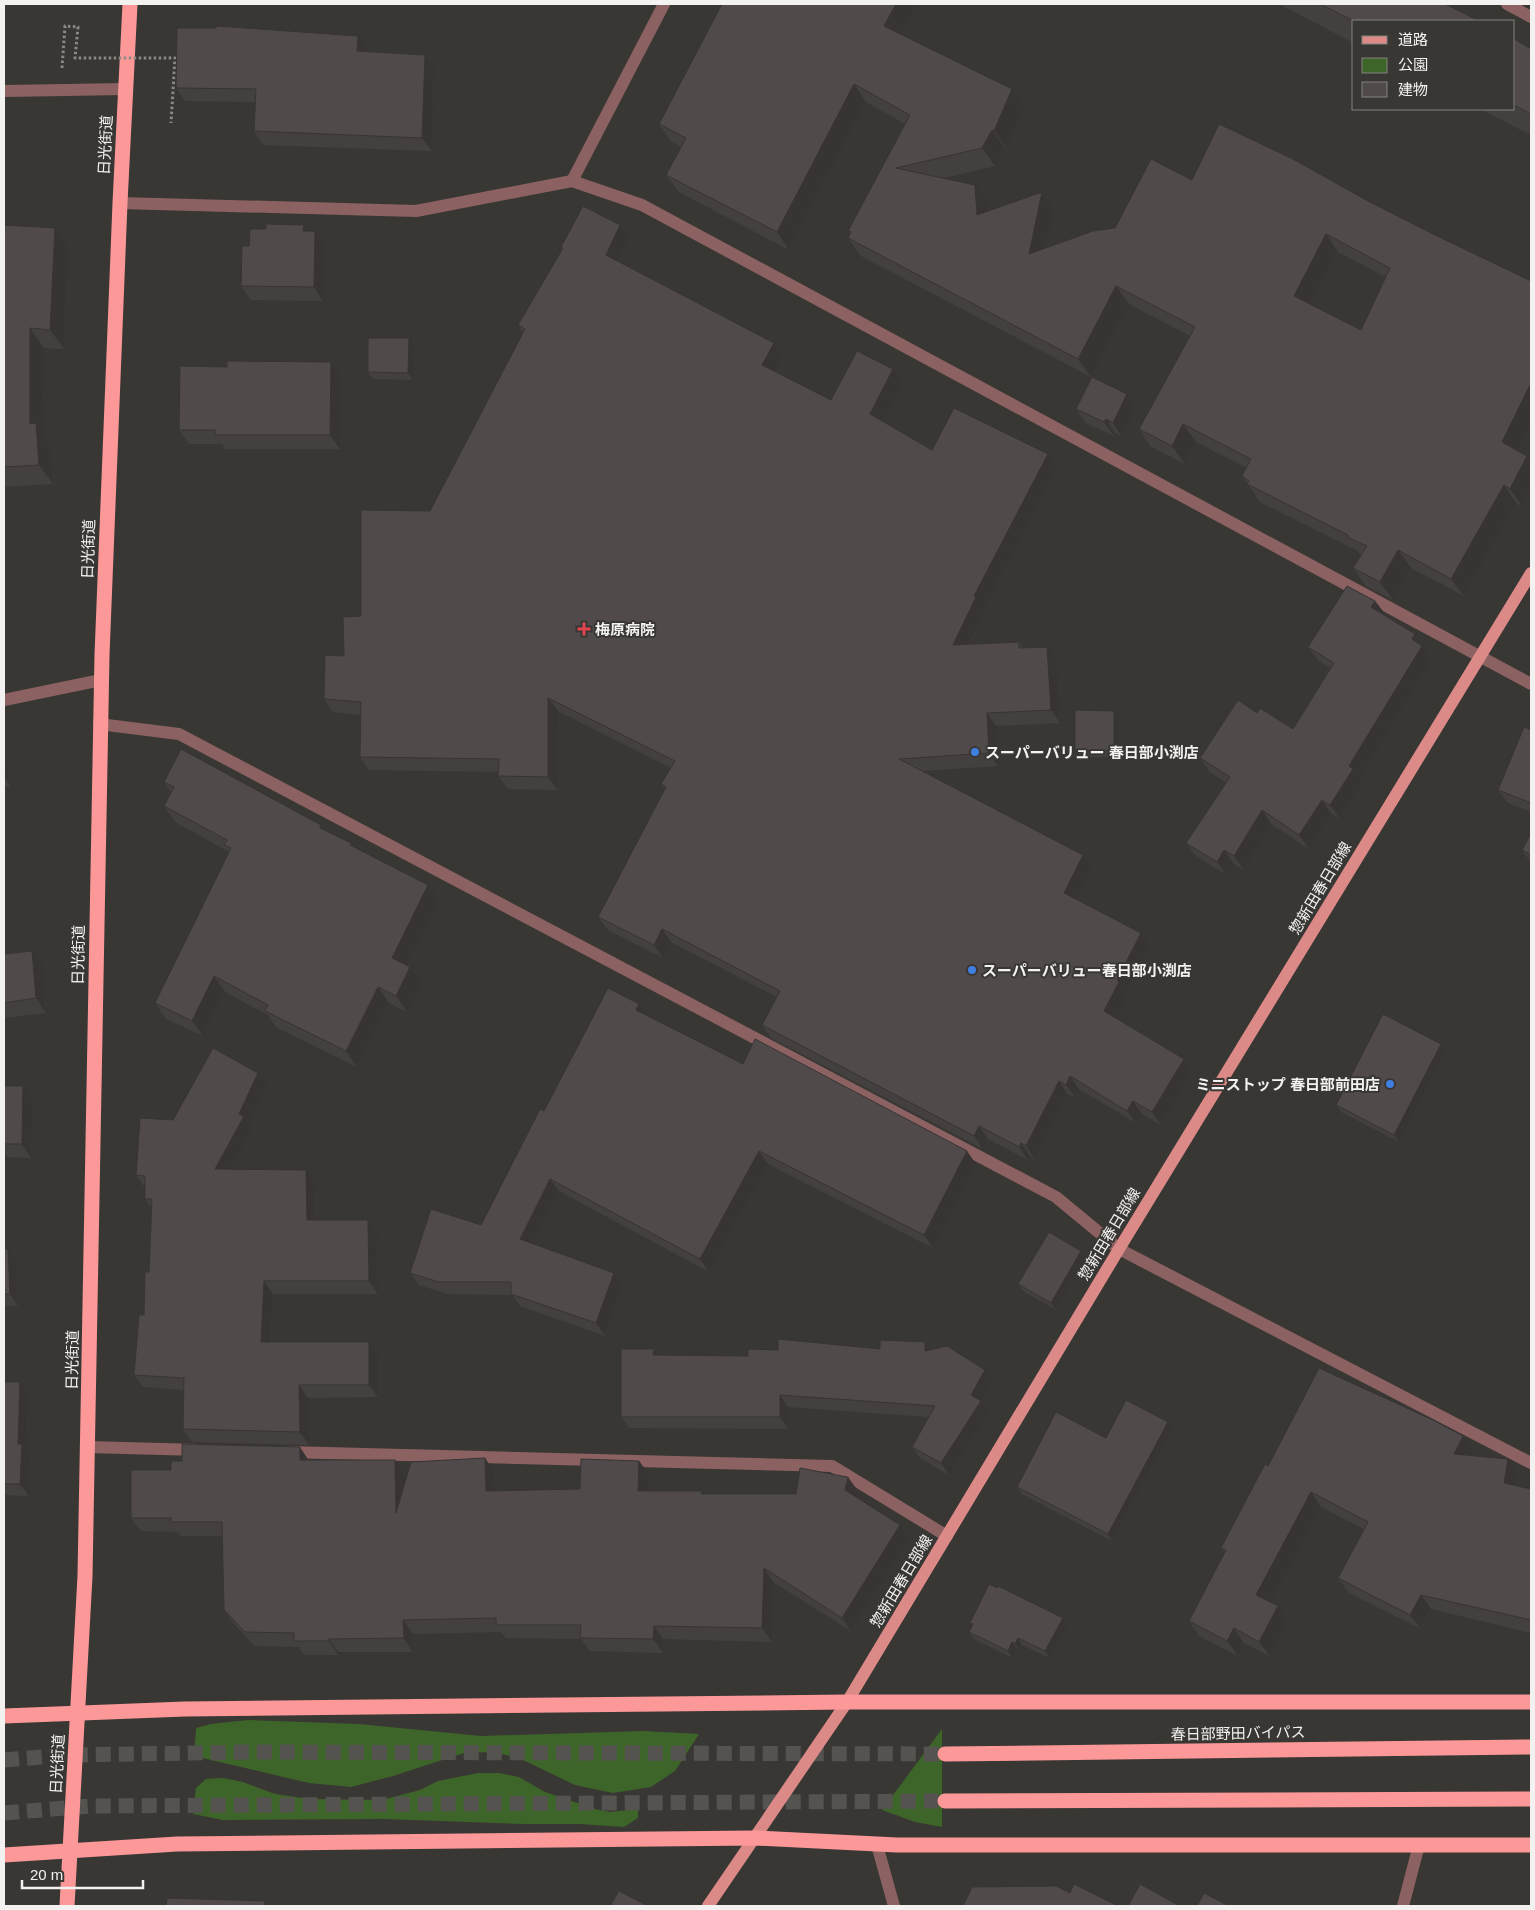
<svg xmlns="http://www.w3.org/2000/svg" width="1535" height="1910" font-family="Helvetica,'Noto Sans JP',sans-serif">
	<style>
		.green { fill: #3e6529 }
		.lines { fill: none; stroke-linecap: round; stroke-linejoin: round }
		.highway-tunnel { stroke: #555350; stroke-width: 15; stroke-dasharray: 15 8; stroke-linecap: butt }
		.minor { stroke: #8b6261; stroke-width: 12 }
		.major { stroke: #dc8a88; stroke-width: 12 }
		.highway { stroke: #fc9998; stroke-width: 15 }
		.path-bridge { stroke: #8b8986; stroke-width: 3; stroke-dasharray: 2.5 2.5; stroke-linecap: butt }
		.wall { fill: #454040; fill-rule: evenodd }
		.shaded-wall { fill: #383434 }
		.building { fill: #504b4a; stroke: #383434; fill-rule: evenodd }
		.health-dot { fill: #e0444e; stroke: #393734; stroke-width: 2 }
		.shop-dot { fill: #3f7fe0; stroke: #393734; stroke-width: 2 }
		.labels { text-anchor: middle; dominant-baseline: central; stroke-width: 4; stroke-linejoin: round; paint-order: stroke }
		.street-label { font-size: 15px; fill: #f3f2f0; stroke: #393734 }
		.poi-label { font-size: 15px; font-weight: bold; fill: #f3f2f0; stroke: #393734; text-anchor: start }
	</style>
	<rect width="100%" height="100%" fill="#393734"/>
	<g class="green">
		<path d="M248 1720 359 1724 481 1736 643 1731 699 1734 675 1771 651 1787 613 1793 575 1785 519 1758 493 1752 464 1753 393 1776 351 1787 309 1783 194 1756 196 1728 211 1724Z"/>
		<path d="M942 1729V1827L915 1822 882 1810Z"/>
		<path d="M478 1773H499L519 1777 545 1792 595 1809 610 1812 638 1809V1818L624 1827 579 1824H524L385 1819 223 1820 193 1814 196 1788 206 1779 223 1778 243 1782 275 1794 309 1799 382 1800 420 1790 438 1781Z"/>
	</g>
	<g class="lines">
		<g class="highway-tunnel">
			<path d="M4 1760 66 1755 256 1752 945 1754"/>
			<path d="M4 1813 90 1806 945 1801"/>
		</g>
		<g class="minor">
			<path d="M1507 4 1531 17"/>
			<path d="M4 91 125 89"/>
			<path d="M572 181 664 4"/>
			<path d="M120 203 416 211 572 181 642 205 1531 684"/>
			<path d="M4 700 101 680"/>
			<path d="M99 724 179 734 1056 1197 1119 1249 1531 1463"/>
			<path d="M88 1447 199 1450"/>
			<path d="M287 1452 832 1466 947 1536"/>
			<path d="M877 1845 894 1906"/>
			<path d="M1403 1906 1419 1845"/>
		</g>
		<path class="major" d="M708 1906 847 1702 1119 1249 1531 573"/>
		<g class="highway">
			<path d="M4 1716 185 1709 847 1702H1531"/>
			<path d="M945 1754 1531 1747"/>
			<path d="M945 1801 1531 1799"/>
			<path d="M4 1855 177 1844 755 1838 897 1845H1531"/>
			<path d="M67 1906 85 1576 102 655 120 203 130 4"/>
		</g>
		<path class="path-bridge" d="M62 68 65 26 78 27 75 58H175L171 123"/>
	</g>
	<g class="wall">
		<path d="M918 4 902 35 1012 89 1025 107 1007 149 1005 148 995 166 944 178 988 203V211L1054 210 1046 247 1115 228 1192 180 1366 200 1433 234 1531 281V426L1519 451 1527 456 1531 462V489L1522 506 1516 503 1464 596 1411 568 1393 600 1366 586 1353 568 1361 555 1358 551 1260 502 1242 476 1247 468 1196 442 1185 464 1151 447 1139 429 1190 336 1129 304 1091 377 861 256 848 238 850 234 848 231 905 124 866 102 789 250 679 192 666 175 681 147 671 141 659 124ZM1338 252 1386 277 1361 330 1311 305Z"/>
		<path d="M1279 4H1445L1354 21V43Z"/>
		<path d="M1514 39 1531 49V135L1480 109H1514Z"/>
		<path d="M368 49V52L425 55 434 68 432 151 263 145 254 131 255 102 185 101 176 88Z"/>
		<path d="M4 225 68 247 64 349 44 348 43 434 49 443 53 484 4 487Z"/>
		<path d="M304 225 308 231H315L325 244 323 301 251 300 241 286 249 246 266 229Z"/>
		<path d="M630 238 618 262 774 343 783 356 775 371 831 400 893 369 902 382 882 421 932 450 1048 454 1057 467 984 609 985 610 969 645 1019 642 1023 648 1057 660 1060 723 996 726 998 766 922 771 1083 855 1092 868 1076 899 1150 946 1127 992 1128 995 1116 1018 1184 1059 1193 1072 1161 1125 1142 1114 1136 1123 1079 1089 1075 1097 1068 1094 1035 1159 1030 1156 1028 1160 988 1139 983 1149 771 1038 762 1025 777 997 671 942 663 958 608 930 598 917 665 790 661 784 671 768 558 711 557 790 508 789 498 776 499 772 369 770 360 757 361 715 333 712 324 699 344 656 361 616 430 511 523 333 518 325 562 249 561 247Z"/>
		<path d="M413 345V380L373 379 368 372Z"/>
		<path d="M331 362 341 376 340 449H225L222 444H189L179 430Z"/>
		<path d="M1127 394 1136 407 1122 437 1115 433 1114 436 1086 423 1076 409Z"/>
		<path d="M1375 601 1385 614 1384 615 1415 634 1432 660 1360 778 1363 783 1340 819 1332 814 1309 849 1271 824 1244 870 1234 864 1227 875 1196 856 1186 843 1226 783 1210 772 1200 758 1257 713 1293 729 1330 668 1318 660 1308 647Z"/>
		<path d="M1114 711 1118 718V757H1080L1075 750Z"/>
		<path d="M1531 730V812L1508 803 1498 790Z"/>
		<path d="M4 752 10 786 4 787Z"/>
		<path d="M164 782 324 830 351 843 353 846 440 900 408 965 410 967 422 983 407 1012 389 1003 357 1067 276 1027 268 1015 225 992 203 1036 166 1019 155 1003 229 852 175 822 164 806 171 793Z"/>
		<path d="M1531 833V863L1522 850Z"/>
		<path d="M32 951 43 965 46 1013 4 1018 5 1020 4 1021V954Z"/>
		<path d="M648 1016 743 1064 976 1164 933 1248 768 1164 709 1272 559 1191 532 1243 614 1273 623 1285 605 1336 520 1306 512 1295 447 1294 419 1285 410 1273 481 1225 544 1111Z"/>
		<path d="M1441 1044 1446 1051 1399 1142 1341 1112 1336 1105Z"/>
		<path d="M4 1086 33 1100 31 1158 7 1157V1163L4 1162Z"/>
		<path d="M267 1086 249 1124 252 1129 231 1169 315 1183 316 1220H368L377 1232 378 1294H273L271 1342H369L378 1355V1397L308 1398 309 1445 192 1442 183 1429 184 1390 143 1387 134 1375 144 1315 149 1272 152 1209 145 1199V1188L136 1175Z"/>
		<path d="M4 1249H8L16 1261 18 1306H4Z"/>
		<path d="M1086 1258 1056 1310 1023 1291 1018 1284Z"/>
		<path d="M654 1349 658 1355 748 1356 778 1350 880 1349 931 1350 994 1382 982 1402 989 1412 949 1475 920 1458 912 1447 929 1417 788 1407V1429L629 1428 621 1417Z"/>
		<path d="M4 1382 28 1395 27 1451 30 1456 29 1496 4 1495Z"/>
		<path d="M1168 1422 1173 1429 1112 1541 1022 1494 1017 1487Z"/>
		<path d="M1463 1436 1474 1451 1471 1455 1508 1459 1518 1474 1516 1486 1531 1489V1633L1431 1609 1421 1629 1349 1593 1338 1578 1364 1529 1321 1507 1270 1602 1278 1606 1288 1621 1270 1656 1244 1643 1238 1656 1199 1636 1189 1621 1225 1553 1221 1548 1268 1466Z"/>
		<path d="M485 1458 494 1472 495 1491 580 1489 639 1461 649 1475 648 1491H702L703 1494H796L858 1491 856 1497 909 1539 851 1631 773 1582 772 1642 663 1639V1653L590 1651 581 1639 506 1638 501 1632 413 1634V1652H338V1655H304L299 1647 255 1646 234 1624 224 1610 222 1536H181L178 1532 141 1531 131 1518 171 1470 309 1460H395L405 1474V1482Z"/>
		<path d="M1063 1618 1068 1625 1050 1658 1022 1645 1020 1651 1017 1649 1013 1658 974 1639 969 1632 972 1626 970 1623Z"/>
	</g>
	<g class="shaded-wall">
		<path d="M896 4H918L897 44 884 26Z"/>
		<path d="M358 36 368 49 367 65 357 51Z"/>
		<path d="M425 55 434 68 432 151 422 138Z"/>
		<path d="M854 84 866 102 789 250 777 232Z"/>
		<path d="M1012 89 1025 107 1007 149 994 131Z"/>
		<path d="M992 130 1005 148 995 166 982 148Z"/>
		<path d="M975 185 988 203 990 233 977 215Z"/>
		<path d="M1042 192 1054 210 1041 272 1029 254Z"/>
		<path d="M304 225 313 239 303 231Z"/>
		<path d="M620 225 630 238 615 268 606 255Z"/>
		<path d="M55 228 68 247 64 349 50 330Z"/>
		<path d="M315 231 325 244 323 301 314 287Z"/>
		<path d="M1326 234 1338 252 1306 314 1294 296Z"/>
		<path d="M1116 286 1129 304 1091 377 1078 359Z"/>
		<path d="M30 328 44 348 43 434 49 443 53 484 39 465 30 424Z"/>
		<path d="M409 338 413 345V380L408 373Z"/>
		<path d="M774 343 783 356 771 378 762 365Z"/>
		<path d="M331 362 341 376 340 449 330 435Z"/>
		<path d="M893 369 902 382 879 427 870 414Z"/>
		<path d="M1530 385 1531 387V426L1514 460 1502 442Z"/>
		<path d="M1127 394 1136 407 1122 437 1113 423Z"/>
		<path d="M1106 419 1115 433 1114 436 1104 422Z"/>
		<path d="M1183 424 1196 442 1185 464 1172 446Z"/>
		<path d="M1048 454 1057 467 984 609 985 610 962 658 953 645 974 596Z"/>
		<path d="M1527 456 1531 462V489L1522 506 1510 489Z"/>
		<path d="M1504 485 1516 503 1464 596 1451 579Z"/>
		<path d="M1398 550 1411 568 1393 600 1380 582Z"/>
		<path d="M1375 601 1385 614 1381 621 1371 607Z"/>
		<path d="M1415 634 1432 660 1360 778 1363 783 1340 819 1330 805 1349 766Z"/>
		<path d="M1047 647 1057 660 1060 723 1051 710Z"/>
		<path d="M548 698 558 711 557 790 548 777Z"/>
		<path d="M1114 711 1118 718V757L1114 751Z"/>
		<path d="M987 713 996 726 998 766 989 753Z"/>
		<path d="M4 752 10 786 4 777Z"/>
		<path d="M1322 800 1332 814 1309 849 1299 835Z"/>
		<path d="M1262 810 1271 824 1244 870 1234 856Z"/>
		<path d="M1224 850 1234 864 1227 875 1217 862Z"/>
		<path d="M1083 855 1092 868 1073 906 1064 893Z"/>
		<path d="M428 885 440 900 403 974 392 958Z"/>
		<path d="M662 929 671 942 663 958 654 945Z"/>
		<path d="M1141 933 1150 946 1127 992 1128 995 1113 1024 1104 1011 1117 980Z"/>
		<path d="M32 951 43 965 46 1013 36 998Z"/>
		<path d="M410 967 422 983 407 1012 396 996Z"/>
		<path d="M214 976 225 992 203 1036 192 1021Z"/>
		<path d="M378 987 389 1003 357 1067 346 1051Z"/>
		<path d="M639 1004 648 1016 636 1010Z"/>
		<path d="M1441 1044 1446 1051 1399 1142 1394 1135Z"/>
		<path d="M1184 1059 1193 1072 1161 1125 1152 1112Z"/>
		<path d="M258 1073 267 1086 249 1124 252 1129 224 1182 215 1169 239 1114Z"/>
		<path d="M1070 1076 1079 1089 1075 1097 1066 1085Z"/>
		<path d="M1059 1081 1068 1094 1035 1159 1026 1146Z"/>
		<path d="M23 1086 33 1100 31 1158 22 1144Z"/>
		<path d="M1133 1101 1142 1114 1136 1123 1127 1111Z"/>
		<path d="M979 1126 988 1139 983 1149 974 1136Z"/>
		<path d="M1021 1143 1030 1156 1028 1160 1019 1147Z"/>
		<path d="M759 1151 768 1164 709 1272 700 1259Z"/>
		<path d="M967 1151 976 1164 933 1248 924 1235Z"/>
		<path d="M4 1152 7 1157V1163L4 1158Z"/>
		<path d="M306 1170 315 1183 316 1232 307 1220Z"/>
		<path d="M550 1179 559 1191 528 1251 520 1239Z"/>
		<path d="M368 1220 377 1232 378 1294 369 1281Z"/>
		<path d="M8 1249 16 1261 18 1306 10 1294Z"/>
		<path d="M1081 1251 1086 1258 1056 1310 1051 1303Z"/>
		<path d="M614 1273 623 1285 605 1336 596 1323Z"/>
		<path d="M264 1281 273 1294 270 1355 261 1342Z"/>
		<path d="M369 1342 378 1355V1397L369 1385Z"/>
		<path d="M925 1342 933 1353 925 1351Z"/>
		<path d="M654 1349 662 1361 653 1355Z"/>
		<path d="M985 1370 994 1382 982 1402 989 1412 949 1475 941 1463 971 1395Z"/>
		<path d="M20 1382 28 1395 27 1451 30 1456 29 1496 20 1484 18 1444Z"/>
		<path d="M299 1385 308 1398 309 1445 300 1432Z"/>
		<path d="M780 1395 788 1407V1429L780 1417Z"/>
		<path d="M1168 1422 1173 1429 1112 1541 1108 1534Z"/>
		<path d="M1463 1436 1474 1451 1464 1468 1454 1454Z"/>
		<path d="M300 1447 309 1461 300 1460Z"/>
		<path d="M485 1458 494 1472 496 1505 486 1491Z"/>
		<path d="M1508 1459 1518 1474 1514 1497 1504 1483Z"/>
		<path d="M395 1460 405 1474 406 1526 396 1513Z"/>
		<path d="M639 1461 649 1475 648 1505 638 1491Z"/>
		<path d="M848 1477 858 1491 855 1504 845 1490Z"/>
		<path d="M1311 1492 1321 1507 1266 1610 1256 1595Z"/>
		<path d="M900 1525 909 1539 851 1631 842 1618Z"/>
		<path d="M764 1568 773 1582 772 1642 762 1628Z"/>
		<path d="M1421 1595 1431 1609 1421 1629 1410 1615Z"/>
		<path d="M1278 1606 1288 1621 1270 1656 1259 1642Z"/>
		<path d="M1063 1618 1068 1625 1050 1658 1045 1651Z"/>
		<path d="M403 1620 413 1634V1652L404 1638Z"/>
		<path d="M654 1626 663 1639V1653L653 1639Z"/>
		<path d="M1234 1628 1244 1643 1238 1656 1227 1641Z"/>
		<path d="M1018 1638 1022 1645 1020 1651 1015 1644Z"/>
		<path d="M329 1639 338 1652V1655L329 1641Z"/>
		<path d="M1012 1642 1017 1649 1013 1658 1008 1651Z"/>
		<path d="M265 1901 269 1906H265Z"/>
	</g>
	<g class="building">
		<path d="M722 4H896L884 26 1012 89 994 131 992 130 982 148 896 168 975 185 977 215 1042 192 1029 254 1093 231 1115 228 1151 159 1192 180 1219 124 1293 159 1366 200 1433 234 1531 281V386L1530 385 1502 442 1527 456 1510 489 1504 485 1451 579 1398 550 1380 582 1353 568 1367 546 1347 537 1348 535 1247 484 1249 481 1242 476 1251 459 1183 424 1172 446 1139 429 1195 327 1116 286 1078 359 848 238 851 232 848 231 910 115 854 84 777 232 666 175 686 138 659 124ZM1326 234 1390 268 1361 330 1294 296Z"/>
		<path d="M1320 4H1445L1479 21H1354Z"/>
		<path d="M217 26 358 36 357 51 425 55 422 138 254 131 256 89 176 88 177 28H216Z"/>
		<path d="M1514 39 1531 49V114L1514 105Z"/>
		<path d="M583 206 620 225 606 255 774 343 762 365 831 400 857 351 893 369 870 414 932 450 954 408 1048 454 974 596 976 597 953 645 1019 642V648L1047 647 1051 710 987 713 989 753 899 759 1083 855 1064 893 1141 933 1117 980 1119 982 1104 1011 1184 1059 1152 1112 1133 1101 1127 1111 1070 1076 1066 1085 1059 1081 1026 1146 1021 1143 1019 1147 979 1126 974 1136 762 1025 780 991 662 929 654 945 598 917 666 787 661 784 675 761 548 698V777L498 776 499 759 360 757 361 702 324 699 325 655 344 656 343 617 361 616V510L430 511 525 329 518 325 563 248 561 247Z"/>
		<path d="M266 224 304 225 303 231H315L314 287 241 286 242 246H249L250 229H266Z"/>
		<path d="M4 225 55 228 50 330 30 328V424L36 423 39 465 4 467Z"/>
		<path d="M368 338H409L408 373 368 372Z"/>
		<path d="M227 361 331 362 330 435H215V430H179L180 366 227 367Z"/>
		<path d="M1092 377 1127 394 1113 423 1106 419 1104 422 1076 409Z"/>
		<path d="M1347 586 1375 601 1371 607 1415 634 1412 639 1422 646 1349 766 1353 769 1330 805 1322 800 1299 835 1262 810 1234 856 1224 850 1217 862 1186 843 1230 777 1200 758 1238 700 1257 713 1260 708 1293 729 1334 663 1308 647Z"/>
		<path d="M1075 710 1114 711V751L1075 750Z"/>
		<path d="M1524 727 1531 730V803L1498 790Z"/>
		<path d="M181 749 321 825 320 828 351 843 350 845 428 885 392 958 410 967 396 996 378 987 346 1051 265 1011 268 1005 214 976 192 1021 155 1003 231 848 224 845 227 840 164 806 174 787 164 782Z"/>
		<path d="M1531 833V855L1522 850Z"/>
		<path d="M32 951 36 998 4 1003V954Z"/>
		<path d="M608 988 639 1004 636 1010 743 1064 755 1039 967 1151 924 1235 759 1151 700 1259 550 1179 520 1239 614 1273 596 1323 511 1294V1282H439L410 1273 431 1209 481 1225 540 1109 544 1111Z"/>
		<path d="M1383 1014 1441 1044 1394 1135 1336 1105Z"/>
		<path d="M213 1048 258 1073 239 1114 244 1116 215 1169 306 1170 307 1220H368L369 1281H264L261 1342H369V1385H299L300 1432 183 1429 184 1378 134 1375 139 1315H144L145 1272H149L152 1199H145V1176L136 1175 140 1118 173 1120Z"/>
		<path d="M4 1086H23L22 1144H4Z"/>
		<path d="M1049 1232 1081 1251 1051 1303 1018 1284Z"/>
		<path d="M4 1249H8L10 1294H4Z"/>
		<path d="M778 1339 880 1349V1340L925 1342V1351L947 1346 985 1370 971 1395 981 1401 941 1463 912 1447 935 1406 780 1395V1417H621V1349H654L653 1355 748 1356V1349L778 1350Z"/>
		<path d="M1319 1368 1433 1420 1463 1436 1454 1454 1508 1459 1504 1483 1531 1489V1620L1421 1595 1410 1615 1338 1578 1368 1522 1311 1492 1256 1595 1278 1606 1259 1642 1234 1628 1227 1641 1189 1621 1226 1550 1221 1548 1265 1464 1268 1466 1290 1424Z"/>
		<path d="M4 1382H20L18 1444H22L20 1484H4Z"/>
		<path d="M1126 1400 1168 1422 1108 1534 1017 1487 1056 1412 1106 1438Z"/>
		<path d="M182 1444 300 1447V1460H395L396 1513 411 1462 485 1458 486 1491 580 1489 581 1459 639 1461 638 1491H702L701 1494H796L800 1468 847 1477H848L845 1490 900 1525 842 1618 764 1568 762 1628 654 1626 653 1639 580 1638 581 1625H496V1618L403 1620 404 1638 329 1639V1641H294V1633L245 1632 224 1610 222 1522H171V1518H131V1470H171V1461H182Z"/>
		<path d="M989 1584 997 1588 998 1586 1063 1618 1045 1651 1018 1638 1015 1644 1012 1642 1008 1651 969 1632 973 1624 970 1623Z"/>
		<path d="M1074 1884 1118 1906H963L972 1887 1056 1886 1070 1893Z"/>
		<path d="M1140 1884 1180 1906H1128Z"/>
		<path d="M619 1891 648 1906H610Z"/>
		<path d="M1204 1893 1229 1906H1197Z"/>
		<path d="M167 1898 265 1901V1906H166Z"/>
	</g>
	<path class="health-dot" d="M581.5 621.5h5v5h5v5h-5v5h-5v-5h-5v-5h5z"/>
	<g class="shop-dot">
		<circle cx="975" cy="752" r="5"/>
		<circle cx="972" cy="970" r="5"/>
		<circle cx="1390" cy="1084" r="5"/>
	</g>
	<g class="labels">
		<g class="street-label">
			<text transform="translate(105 145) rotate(-87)">日光街道</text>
			<text transform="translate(88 549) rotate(-88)">日光街道</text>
			<text transform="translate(1320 888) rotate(-59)">惣新田春日部線</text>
			<text transform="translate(78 955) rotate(-89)">日光街道</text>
			<text transform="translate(1109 1234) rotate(-59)">惣新田春日部線</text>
			<text transform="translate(72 1360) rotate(-89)">日光街道</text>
			<text transform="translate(901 1581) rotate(-59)">惣新田春日部線</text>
			<text transform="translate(1238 1733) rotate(-1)">春日部野田バイパス</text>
			<text transform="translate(57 1764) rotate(-87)">日光街道</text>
		</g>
		<g class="poi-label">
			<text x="595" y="629">梅原病院</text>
			<text x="985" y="752">スーパーバリュー 春日部小渕店</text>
			<text x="982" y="970">スーパーバリュー春日部小渕店</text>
			<text x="1380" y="1084" text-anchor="end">ミニストップ 春日部前田店</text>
		</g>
	</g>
	<rect width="1535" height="1910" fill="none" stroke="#f3f2f0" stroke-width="10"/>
	<rect x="1352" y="20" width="162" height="90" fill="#393734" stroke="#83827f"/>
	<rect x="1362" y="36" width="25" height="8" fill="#dc8a88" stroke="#83827f"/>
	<text x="1398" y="45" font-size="15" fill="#f3f2f0">道路</text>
	<rect x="1362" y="58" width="25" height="15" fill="#3e6529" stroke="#83827f"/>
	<text x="1398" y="70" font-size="15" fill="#f3f2f0">公園</text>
	<rect x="1362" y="82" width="25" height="15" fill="#504b4a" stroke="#83827f"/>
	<text x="1398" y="95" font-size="15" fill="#f3f2f0">建物</text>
	<path d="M22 1880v8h121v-8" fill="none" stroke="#f3f2f0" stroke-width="2.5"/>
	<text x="30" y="1880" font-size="15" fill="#f3f2f0" stroke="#393734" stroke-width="4" paint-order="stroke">20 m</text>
</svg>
